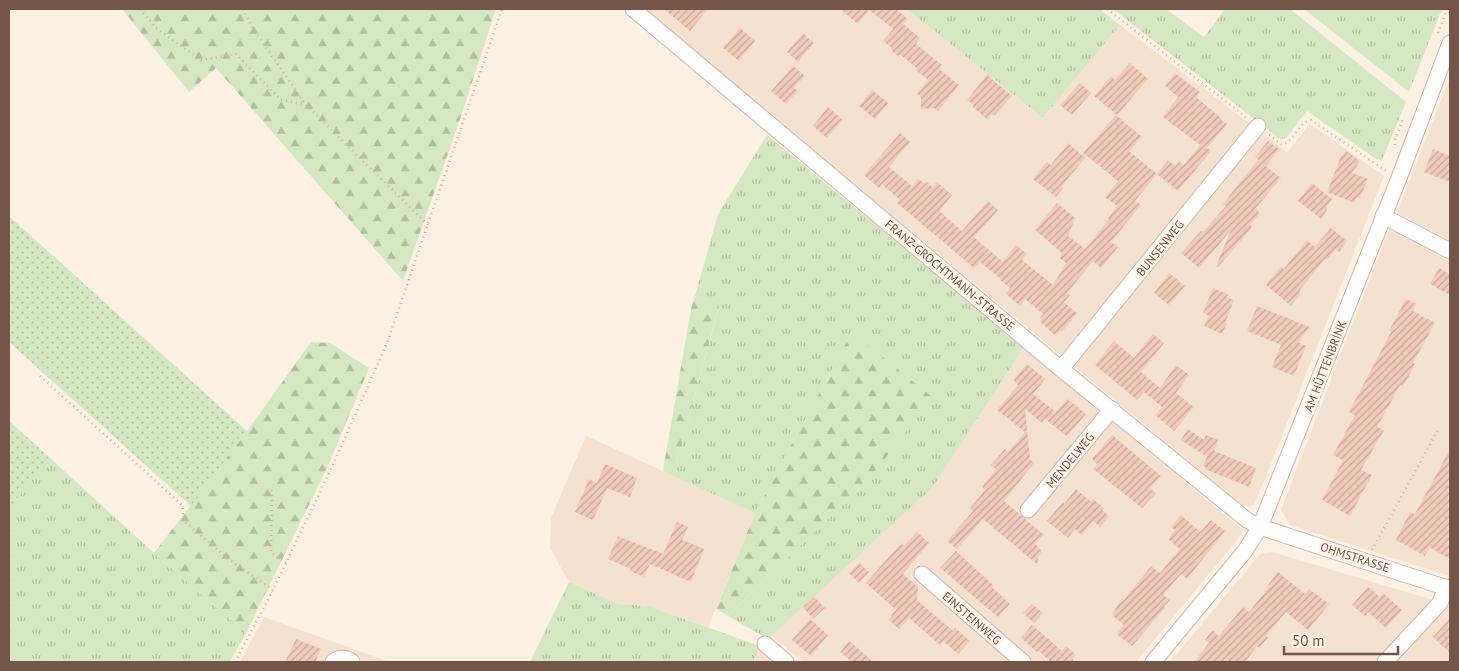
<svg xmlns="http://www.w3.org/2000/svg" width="1459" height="671" font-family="'PT Sans',sans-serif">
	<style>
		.residential { fill: #f3e1d2 }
		.grass { fill: url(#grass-tufts) }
		.forest { fill: url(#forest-firs) }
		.garden { fill: url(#garden-dots) }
		.building { fill: url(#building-hatch) }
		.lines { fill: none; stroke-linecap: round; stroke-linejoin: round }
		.minor-casing { stroke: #ceb9ae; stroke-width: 17 }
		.path { stroke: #d5afa0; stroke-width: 2.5; stroke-dasharray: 1 4; stroke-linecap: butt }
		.minor { stroke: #fff; stroke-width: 15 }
		.labels { text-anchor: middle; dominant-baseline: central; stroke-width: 5; stroke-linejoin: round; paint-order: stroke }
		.street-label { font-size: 12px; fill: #73554a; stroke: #fef4ea }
	</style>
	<defs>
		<pattern id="grass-tufts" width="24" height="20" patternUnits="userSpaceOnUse" patternTransform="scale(1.25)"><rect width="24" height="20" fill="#d6e8c3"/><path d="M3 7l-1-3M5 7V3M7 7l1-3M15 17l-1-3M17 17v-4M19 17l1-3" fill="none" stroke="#b2bfa0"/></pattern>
		<pattern id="forest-firs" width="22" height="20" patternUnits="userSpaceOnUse" patternTransform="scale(1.25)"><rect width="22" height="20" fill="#d6e8c3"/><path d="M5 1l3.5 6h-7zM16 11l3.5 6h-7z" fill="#b2bfa0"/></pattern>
		<pattern id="garden-dots" width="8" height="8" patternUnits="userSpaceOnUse" patternTransform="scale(1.25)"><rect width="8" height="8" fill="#d6e8c3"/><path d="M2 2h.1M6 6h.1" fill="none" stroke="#b2bfa0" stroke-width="1.8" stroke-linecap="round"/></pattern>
		<pattern id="building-hatch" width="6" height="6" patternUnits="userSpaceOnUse" patternTransform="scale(1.25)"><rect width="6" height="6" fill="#f0cbbc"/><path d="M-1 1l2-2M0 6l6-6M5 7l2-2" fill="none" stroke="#c7a89b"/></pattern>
	</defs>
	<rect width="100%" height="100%" fill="#fbf0e4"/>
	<g class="residential">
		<path d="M642 9H907L1043 118 1120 25 1287 152 1310 124 1384 176 1265 479 1253 506H1243Z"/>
		<path d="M1450 78V241L1397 213Z"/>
		<path d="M1389 229 1450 262V576L1290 525 1281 510Z"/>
		<path d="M1024 347 1238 526 1242 533 1228 551 1136 662H803L771 635 933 487Z"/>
		<path d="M586 436 755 513 708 627 648 606 618 604 569 582 550 548 551 518Z"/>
		<path d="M1272 552 1450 605V662H1170L1256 559 1262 553Z"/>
		<path d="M264 617 390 662H240Z"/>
		<path d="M760 646 779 662H753Z"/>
	</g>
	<g class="grass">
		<path d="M907 9H1100L1120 25 1043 118Z"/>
		<path d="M1113 9H1166L1204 37 1225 9H1290L1406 102 1382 160 1376 159 1307 111 1285 139H1280Z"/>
		<path d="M1304 9H1442L1409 92Z"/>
		<path d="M767 135 1024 347 933 487 768 639 728 616 870 478 852 332 755 513 673 476 720 303 695 296 718 214Z"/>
		<path d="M49 457 154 553 246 633 230 662H9V509Z"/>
		<path d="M569 582 618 604 648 606 760 646 753 662H530Z"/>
	</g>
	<g class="forest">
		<path d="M122 9H496L459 122 403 281 216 68 189 92Z"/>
		<path d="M695 296 720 302 673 476 663 471 691 309Z"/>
		<path d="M852 332 932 397 870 478 728 616 716 609 755 513Z"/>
		<path d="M311 342 330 343 369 368 327 468 246 633 154 553 247 431Z"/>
	</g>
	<g class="garden">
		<path d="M9 216 247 431 191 506 9 342Z"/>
		<path d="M9 421 49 457 9 509Z"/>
	</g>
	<g class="building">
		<path d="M664 9H708L690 31Z"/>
		<path d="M840 9H896L908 19 903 24 920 38 916 44 942 65 939 69 959 85 938 111 934 108 921 109V97L917 94 928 80 916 70 917 68 901 55 898 56 892 51V48L883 41 893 29 869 10 858 24Z"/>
		<path d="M740 28 755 41 739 61 723 48Z"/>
		<path d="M803 33 814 43 798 62 787 52Z"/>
		<path d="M1130 63 1148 79 1117 115 1094 96 1111 76 1115 80Z"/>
		<path d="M793 66 805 76 794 88 798 91 786 104 771 91Z"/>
		<path d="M1175 73 1200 92 1196 97 1222 119 1221 120 1227 124 1207 148 1211 151 1178 191 1157 174 1168 160 1175 166 1179 161 1184 165 1200 145 1163 117 1178 97 1165 86Z"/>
		<path d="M987 75 1012 96 995 115H991L988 120 973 107 974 105 967 100Z"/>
		<path d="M1080 83 1091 93 1072 115 1060 105Z"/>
		<path d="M872 90 888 103 875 119 859 106Z"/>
		<path d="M828 107 843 120 827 138 813 126Z"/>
		<path d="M1116 115 1142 137 1129 151 1157 174 1135 201 1141 205 1111 242 1118 247 1101 268 1093 261 1067 293 1070 295 1064 302 1077 313 1062 332 1060 330 1055 335 1040 322 1042 319 1040 318 1043 314 1025 299 1020 306 1006 294 1010 288 1000 280 1001 279 980 262 974 268 897 203 900 200 882 184 879 188 864 175 900 133 910 142 889 167 912 186 918 179 925 184 927 182 933 187 937 182 952 195 939 211 962 231 988 201 998 210 974 237 1003 262 1016 245 1027 254 1022 260 1053 285 1066 263 1060 258 1062 253 1035 230 1057 203 1075 218 1068 236 1085 249 1109 219 1108 218 1117 206 1105 197 1118 181 1083 153Z"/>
		<path d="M1268 141 1279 149 1266 166 1255 157Z"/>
		<path d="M1068 143 1085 158 1061 187 1063 188 1056 197 1033 179 1047 162 1051 165Z"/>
		<path d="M1433 149 1450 156V182L1424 172Z"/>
		<path d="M1346 151 1360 161 1352 173 1368 179 1360 198 1357 197 1354 203 1327 192 1340 159Z"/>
		<path d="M1258 160 1281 178 1255 209 1260 213 1250 225 1252 226 1246 235 1218 267 1216 266 1231 230 1199 268 1181 253 1201 231 1203 232 1226 206 1223 204Z"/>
		<path d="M1312 183 1332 199 1327 206V210L1321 219 1298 201Z"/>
		<path d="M1331 228 1347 241 1339 252 1336 249 1327 260 1325 259 1300 290V295L1291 306 1266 285 1281 266 1284 269 1307 240 1315 247Z"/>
		<path d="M1439 268 1450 274V295L1430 284Z"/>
		<path d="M1169 273 1185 286 1169 305 1154 293Z"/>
		<path d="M1213 288 1228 294 1227 297 1234 300 1225 323H1227L1222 334 1204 326 1209 316 1203 313Z"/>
		<path d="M1406 299 1416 304 1413 311 1435 323 1413 363 1415 364 1403 387 1400 385 1377 427 1384 430 1361 470 1372 475 1350 516 1322 500 1343 460 1333 455 1355 415 1349 412 1391 332 1389 331Z"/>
		<path d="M1257 306 1310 327 1298 342 1306 346 1294 376 1272 367 1281 345 1247 331Z"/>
		<path d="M1153 334 1164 343 1141 372 1160 388 1176 365 1189 375 1176 393 1194 407 1174 431 1155 415 1162 407 1144 392 1137 400 1095 365 1114 341 1134 358Z"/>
		<path d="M1027 364 1045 379 1033 394 1056 412 1067 399 1086 414 1067 436 1045 419 1042 423 1025 409 1030 459 1034 463 1004 501 1044 535 1035 544 1042 551 1039 555 1037 564 983 519 957 549 947 541 973 511 970 508 985 490 982 487 996 469 991 465 1005 449 1008 452 1025 432 997 410 1018 385 1014 381V379Z"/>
		<path d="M1188 429 1204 440 1206 435 1218 440 1214 451 1256 468 1249 487 1205 469 1206 467 1203 466 1207 457 1181 440Z"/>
		<path d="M1112 435 1161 476 1150 488 1156 493 1142 508 1093 469 1097 464 1092 459Z"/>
		<path d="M1450 449V559L1429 547 1425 556 1396 540 1410 512 1415 514Z"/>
		<path d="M605 464 637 478 630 497 607 488 593 520 575 512 589 479 597 483Z"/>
		<path d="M1076 489 1091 502 1093 499 1104 508 1102 510 1109 516 1100 527 1093 521 1082 535 1075 529 1068 538 1047 521 1063 502 1064 504Z"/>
		<path d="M1181 515 1200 532 1211 520 1225 531 1187 579 1181 574 1163 595 1170 600 1164 607 1165 608 1132 646 1117 634 1124 625 1112 615 1122 598 1124 600 1151 566 1160 573 1180 549 1168 539 1175 530 1171 527Z"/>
		<path d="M677 522 688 527 682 540 704 549 691 582 650 564 644 577 630 571 631 569 608 559 618 536 663 554Z"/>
		<path d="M917 532 929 543 903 574 918 587 917 600 953 631 955 628 970 641 958 654 943 641 940 645 909 618 899 629 889 620 892 616 891 615 896 610 866 583 901 543 904 546Z"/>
		<path d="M956 551 993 585 992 587 1010 604 998 617 940 568Z"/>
		<path d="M859 563 869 572 859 583 849 573Z"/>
		<path d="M1278 572 1305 594 1309 589 1329 604 1308 630 1286 612 1266 636 1268 638 1259 648 1257 646 1245 662H1194L1209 643 1205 640 1212 630 1219 636 1243 607 1249 612 1270 586 1268 585Z"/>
		<path d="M1368 587 1380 597 1383 593 1402 610 1386 628 1368 612 1365 616 1352 605Z"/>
		<path d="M814 597 825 608 813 619 803 607Z"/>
		<path d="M1032 604 1043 613 1034 623 1023 613Z"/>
		<path d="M1450 618V653L1433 637Z"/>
		<path d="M810 619 828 635 811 656 792 640Z"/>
		<path d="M1032 625 1062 651 1066 646 1076 655 1072 659 1075 662H1051L1038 650 1037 652 1021 638Z"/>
		<path d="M296 639 321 649 315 662H285Z"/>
		<path d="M849 641 861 651 873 662H852L840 652Z"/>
	</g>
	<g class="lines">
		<defs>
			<g id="minor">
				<path d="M633 9 1061 369 1247 520 1260 527 1450 589"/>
				<path d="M1383 216 1450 251"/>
				<path d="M1061 369 1258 126"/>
				<path d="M1028 510 1112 409"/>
				<path d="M922 574 1023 662"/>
				<path d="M765 644 786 662"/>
				<path d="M333 662C339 657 346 657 352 662"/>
				<path d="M1153 662 1245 551 1260 527 1399 178 1450 43"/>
				<path d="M1385 662 1440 603 1446 587"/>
			</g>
		</defs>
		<use href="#minor" class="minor-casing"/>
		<g class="path">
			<path d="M140 9 156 28 201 60 236 54 281 100 305 104"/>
			<path d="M243 9 251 25 305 104 428 225"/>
			<path d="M1107 9 1247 118"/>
			<path d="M1438 33 1447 9"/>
			<path d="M1269 135 1282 145C1295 141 1298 122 1311 120L1386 171"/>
			<path d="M1395 145V140L1403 119"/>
			<path d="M40 376 182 505 184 521 227 558 273 590"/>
			<path d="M272 490 271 553 286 562"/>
			<path d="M1372 550 1439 428"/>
			<path d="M235 662 273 590 331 469 387 343 502 9"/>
		</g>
		<use href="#minor" class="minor"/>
	</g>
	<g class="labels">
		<g class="street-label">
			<text transform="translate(1160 248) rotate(-51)">BUNSENWEG</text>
			<text transform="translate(950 275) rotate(40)">FRANZ-GROCHTMANN-STRASSE</text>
			<text transform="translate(1325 366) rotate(-69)">AM HÜTTENBRINK</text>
			<text transform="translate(1070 460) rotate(-50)">MENDELWEG</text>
			<text transform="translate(1355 557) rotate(18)">OHMSTRASSE</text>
			<text transform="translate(972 618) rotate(41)">EINSTEINWEG</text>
		</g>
	</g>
	<rect width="1459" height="671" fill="none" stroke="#73554a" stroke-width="20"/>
	<path d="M1284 646v8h114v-8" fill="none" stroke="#73554a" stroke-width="2.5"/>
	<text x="1292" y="646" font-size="15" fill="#73554a" stroke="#fef4ea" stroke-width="4" paint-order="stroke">50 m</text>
</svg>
